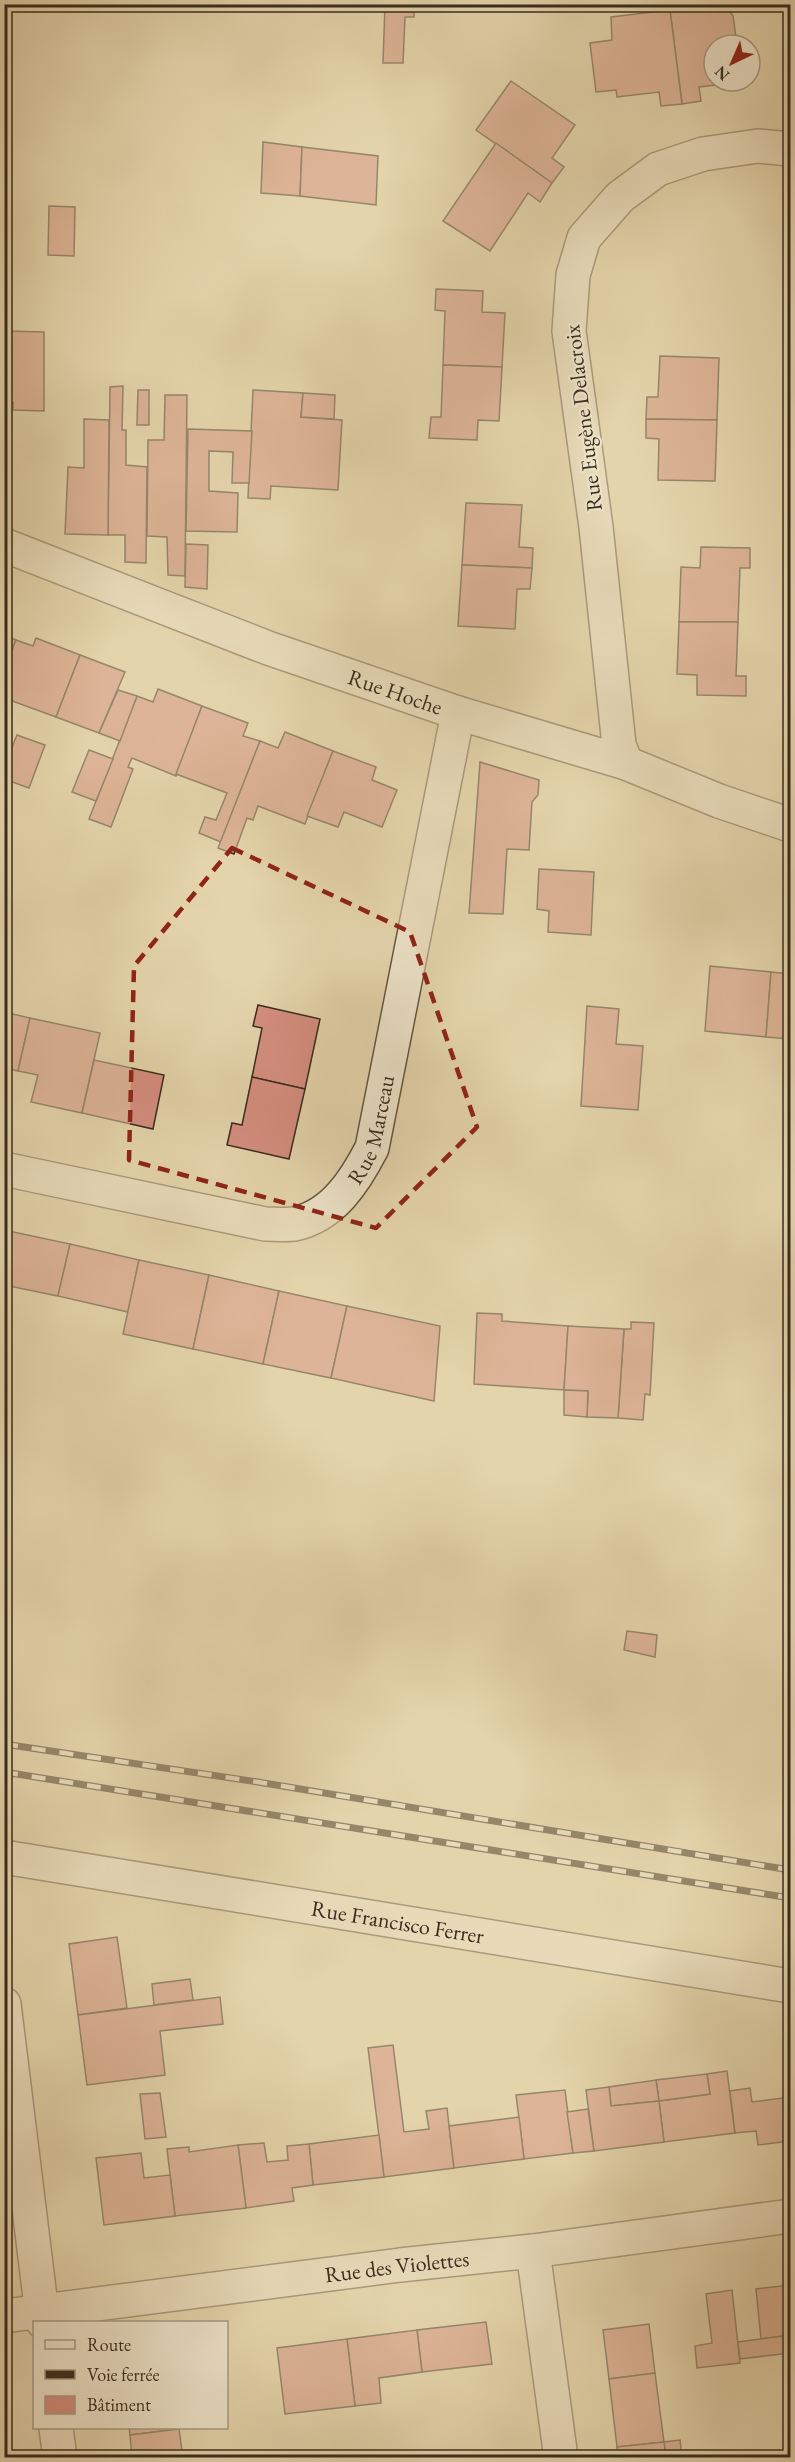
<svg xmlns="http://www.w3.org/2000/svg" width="795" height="2462" font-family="'EB Garamond',serif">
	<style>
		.building { fill: #d58e7f; stroke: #382c1d; stroke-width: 1.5 }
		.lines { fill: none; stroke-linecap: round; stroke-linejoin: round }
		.minor-casing { stroke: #635641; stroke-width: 36 }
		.minor { stroke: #ede3c9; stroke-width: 33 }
		.rail-casing { stroke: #382c1d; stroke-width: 7 }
		.rail { stroke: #ede3c9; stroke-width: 4.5; stroke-dasharray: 14; stroke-linecap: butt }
		.marked { fill: none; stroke: #8f2418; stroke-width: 4.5; stroke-dasharray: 12 8; stroke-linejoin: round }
		.labels { text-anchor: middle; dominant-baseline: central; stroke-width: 4.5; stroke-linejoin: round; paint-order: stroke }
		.street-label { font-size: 22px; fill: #382c1d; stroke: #ede3c9 }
	</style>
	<rect width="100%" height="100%" fill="#e4d4ac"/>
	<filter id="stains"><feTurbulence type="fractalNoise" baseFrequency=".00333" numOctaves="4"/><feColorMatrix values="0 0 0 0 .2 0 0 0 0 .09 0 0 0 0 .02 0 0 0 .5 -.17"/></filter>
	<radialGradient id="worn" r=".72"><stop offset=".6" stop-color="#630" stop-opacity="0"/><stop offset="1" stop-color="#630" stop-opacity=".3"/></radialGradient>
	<g class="building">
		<path d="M385 4H414V17H405L403 63H383Z"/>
		<path d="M721 5 728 8 733 16 737 45H714V81L741 82 699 87 701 101 682 104 670 10Z"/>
		<path d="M670 10 682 104 661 106 659 92 617 97 616 90 596 92 590 43 612 40 611 17Z"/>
		<path d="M511 81 575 125 552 158 564 167 552 183 476 130Z"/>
		<path d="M263 142 302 147 300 196 261 193Z"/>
		<path d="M496 143 552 183 540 202 528 193 490 251 443 221Z"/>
		<path d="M302 147 378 156 376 205 300 196Z"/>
		<path d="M49 206 75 207 74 256 48 255Z"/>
		<path d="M436 289 483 291 482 312 505 313 502 367 443 365 445 311 435 310Z"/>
		<path d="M4 331 44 332V411L13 410V402H4Z"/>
		<path d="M660 356 719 358 717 420 646 419 647 397H658Z"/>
		<path d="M443 365 502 367 499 421 478 420 477 440 429 438 431 417H441Z"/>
		<path d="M123 386 122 430H126V465L147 467 146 563 125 562V535H108L110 387Z"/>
		<path d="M138 390H149V425H137Z"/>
		<path d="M253 390 303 393 301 417 342 420 338 490 271 486 270 499 248 498Z"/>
		<path d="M303 393 335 395 334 419 301 417Z"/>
		<path d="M165 395H187L185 576 168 575 167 537 147 536 148 440H164Z"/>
		<path d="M84 419 109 420 108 535 65 534 68 467 84 468Z"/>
		<path d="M646 419 717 420 715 481 658 480 659 439 646 438Z"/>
		<path d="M188 429 252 431 249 483H232L233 452 209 451V491L238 493 237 532 186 531Z"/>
		<path d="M466 503 522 505 519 547 533 548 532 568 462 565Z"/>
		<path d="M186 544 208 545 207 589 185 587Z"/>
		<path d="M701 547 750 548V568H740L738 622H679L681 567 700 568Z"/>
		<path d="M462 565 532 568 530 589H517L515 629 458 626Z"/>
		<path d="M679 622H738L736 676H746V696L697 695V675L677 674Z"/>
		<path d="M4 635 16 640 4 670Z"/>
		<path d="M36 638 80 655 56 717 4 698V670L16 640 33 646Z"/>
		<path d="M80 655 125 672 99 733 56 717Z"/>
		<path d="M158 689 202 706 176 776 132 758 128 767 133 769 111 827 89 819 137 696 153 702Z"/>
		<path d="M118 690 137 696 120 741 99 733Z"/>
		<path d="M202 706 248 723 243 736 260 741 221 842 199 833 205 817 216 820 227 793 176 774Z"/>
		<path d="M285 732 333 751 305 824 258 806 253 820 247 818 234 854 218 848 260 741 278 748Z"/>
		<path d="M17 735 45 745 29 788 4 779V767Z"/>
		<path d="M89 750 113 759 96 801 72 792Z"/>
		<path d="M333 751 376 767 372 780 397 790 382 827 344 812 338 827 307 816Z"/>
		<path d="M480 762 539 780 538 795 532 802 529 850 507 849 503 914 469 913Z"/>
		<path d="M539 869 594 872 591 935 548 932 549 911 537 909Z"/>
		<path d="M710 966 771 972 766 1037 705 1031Z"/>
		<path d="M771 972 790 974V1039L766 1037Z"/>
		<path d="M258 1005 320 1019 305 1089 252 1077 262 1028 253 1026Z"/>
		<path d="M587 1006 619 1009 616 1044 643 1046 638 1110 581 1106Z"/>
		<path d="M4 1012 30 1018 18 1071 4 1068Z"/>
		<path d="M30 1018 100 1033 82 1113 31 1102 38 1075 18 1071Z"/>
		<path d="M94 1060 164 1075 153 1129 82 1113Z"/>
		<path d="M252 1077 305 1089 289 1159 227 1145 232 1123 242 1125Z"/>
		<path d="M786 1170H790V1187H784Z"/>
		<path d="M4 1230 70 1244 58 1296 4 1285Z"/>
		<path d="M70 1244 139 1260 128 1312 58 1296Z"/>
		<path d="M139 1260 209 1275 193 1349 123 1334Z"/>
		<path d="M209 1275 279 1291 263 1364 193 1349Z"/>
		<path d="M279 1291 347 1306 331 1378 263 1364Z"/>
		<path d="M347 1306 440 1326 434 1401 331 1378Z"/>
		<path d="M477 1313 502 1314V1321L568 1326 564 1390 474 1384Z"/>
		<path d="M631 1322 654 1323 650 1395 645 1394 643 1420 618 1418 624 1329H631Z"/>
		<path d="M568 1326 624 1329 618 1418 587 1417 588 1391 564 1390Z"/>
		<path d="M564 1390 588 1391 587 1417 564 1415Z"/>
		<path d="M627 1631 657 1635 655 1657 624 1650Z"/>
		<path d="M117 1937 127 2008 78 2015 69 1944Z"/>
		<path d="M190 1979 193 2000 154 2005 152 1984Z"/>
		<path d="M220 1997 223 2024 160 2031 165 2075 87 2085 78 2015Z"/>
		<path d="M393 2045 404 2132 429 2129 426 2111 447 2108 454 2168 384 2177 368 2048Z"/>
		<path d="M727 2071 735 2133 664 2142 659 2101 710 2094 707 2074Z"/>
		<path d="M707 2074 710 2094 659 2101 656 2080Z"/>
		<path d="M656 2080 659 2101 611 2106 609 2087Z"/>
		<path d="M609 2087 611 2106 659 2101 664 2142 594 2151 586 2090Z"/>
		<path d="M750 2088 752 2102 790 2097V2141L758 2145 756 2131 735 2133 730 2091Z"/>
		<path d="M565 2090 573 2153 524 2159 516 2095Z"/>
		<path d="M160 2093 166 2137 145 2139 140 2094Z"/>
		<path d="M588 2109 594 2151 573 2153 567 2112Z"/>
		<path d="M519 2117 524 2159 454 2168 449 2126Z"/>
		<path d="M379 2135 384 2177 313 2185 309 2144Z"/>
		<path d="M264 2143 267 2162 288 2160 287 2146 309 2144 313 2185 292 2188 294 2201 246 2208 238 2145Z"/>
		<path d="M238 2145 246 2208 175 2216 167 2149 189 2147V2152Z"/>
		<path d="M141 2153 144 2178 170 2175 175 2216 104 2225 96 2158Z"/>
		<path d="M790 2285V2335L761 2339 756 2289Z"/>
		<path d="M732 2290 740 2363 697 2368 695 2346 712 2343 706 2294Z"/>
		<path d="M486 2322 492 2364 422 2372 417 2330Z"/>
		<path d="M649 2324 655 2373 609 2379 603 2330Z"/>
		<path d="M417 2330 422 2372 379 2378 381 2403 355 2406 347 2339Z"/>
		<path d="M790 2335V2353L740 2359 738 2342Z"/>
		<path d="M347 2339 355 2406 285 2414 277 2348Z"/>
		<path d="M655 2373 664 2442 617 2447 609 2379Z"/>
		<path d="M129 2428H179V2429L130 2435Z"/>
		<path d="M179 2429 183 2458H132L130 2435Z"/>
		<path d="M680 2440 682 2458H666L664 2442Z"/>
		<path d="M664 2442 666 2458H618L617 2447Z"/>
	</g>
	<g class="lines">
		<defs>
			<g id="minor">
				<path id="s1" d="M4 545 268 648 458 713 626 763 719 801 790 825"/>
				<path d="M626 763 619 745 596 527 569 331 573 275 584 238 620 197 658 169 703 154 758 146 790 149"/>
				<path id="s2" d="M4 1169 265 1224C274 1224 285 1225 294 1224 333 1216 355 1181 372 1148L458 713"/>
				<path id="s3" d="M4 1857 790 1986"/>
				<path d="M4 2004 43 2322"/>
				<path d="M533 2251 561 2458"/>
				<path id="s4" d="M4 2316 400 2265 533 2251 790 2216"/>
				<path d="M56 2428 60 2458"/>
			</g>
		</defs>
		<use href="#minor" class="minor-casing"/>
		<use href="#minor" class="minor"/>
		<defs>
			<g id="rail">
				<path d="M4 1744 258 1782 790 1870"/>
				<path d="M4 1772 790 1898"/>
			</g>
		</defs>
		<use href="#rail" class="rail-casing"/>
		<use href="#rail" class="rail"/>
	</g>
	<path d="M0 0H795V2462H0ZM232 848 410 932 477 1127 376 1228 129 1160 134 966Z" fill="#e4d4ac" fill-opacity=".55" fill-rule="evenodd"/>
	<path class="marked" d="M232 848 410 932 477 1127 376 1228 129 1160 134 966Z"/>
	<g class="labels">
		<g class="street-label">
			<text transform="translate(583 418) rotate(-97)">Rue Eugène Delacroix</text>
			<text stroke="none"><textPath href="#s1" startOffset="418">Rue Hoche</textPath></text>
			<text stroke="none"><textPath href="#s2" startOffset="426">Rue Marceau</textPath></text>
			<text stroke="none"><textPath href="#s3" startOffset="399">Rue Francisco Ferrer</textPath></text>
			<text stroke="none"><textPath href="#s4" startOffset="396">Rue des Violettes</textPath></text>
		</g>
	</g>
	<rect width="795" height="2462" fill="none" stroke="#e4d4ac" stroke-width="24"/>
	<rect x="6" y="6" width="783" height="2450" fill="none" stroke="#382c1d" stroke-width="3"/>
	<rect x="12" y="12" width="771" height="2438" fill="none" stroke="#382c1d" stroke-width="1.5"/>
	<rect x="33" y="2321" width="195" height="108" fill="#ede3c9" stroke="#a59a84" stroke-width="1.5"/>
	<rect x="45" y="2340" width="30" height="9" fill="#ede3c9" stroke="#a59a84" stroke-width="1.5"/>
	<text x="87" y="2351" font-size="18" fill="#382c1d">Route</text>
	<rect x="45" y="2370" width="30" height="9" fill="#382c1d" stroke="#a59a84" stroke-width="1.5"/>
	<text x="87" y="2381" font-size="18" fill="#382c1d">Voie ferrée</text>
	<rect x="45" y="2396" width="30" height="18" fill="#d58e7f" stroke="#a59a84" stroke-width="1.5"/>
	<text x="87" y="2411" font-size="18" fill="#382c1d">Bâtiment</text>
	<g transform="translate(732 63) rotate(224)"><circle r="28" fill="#ede3c9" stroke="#a59a84" stroke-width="1.5"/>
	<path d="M0-4.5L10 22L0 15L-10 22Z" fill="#8f2418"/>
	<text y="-9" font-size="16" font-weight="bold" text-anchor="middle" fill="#382c1d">N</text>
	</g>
	<rect width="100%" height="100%" filter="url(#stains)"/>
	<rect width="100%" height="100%" fill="url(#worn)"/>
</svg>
